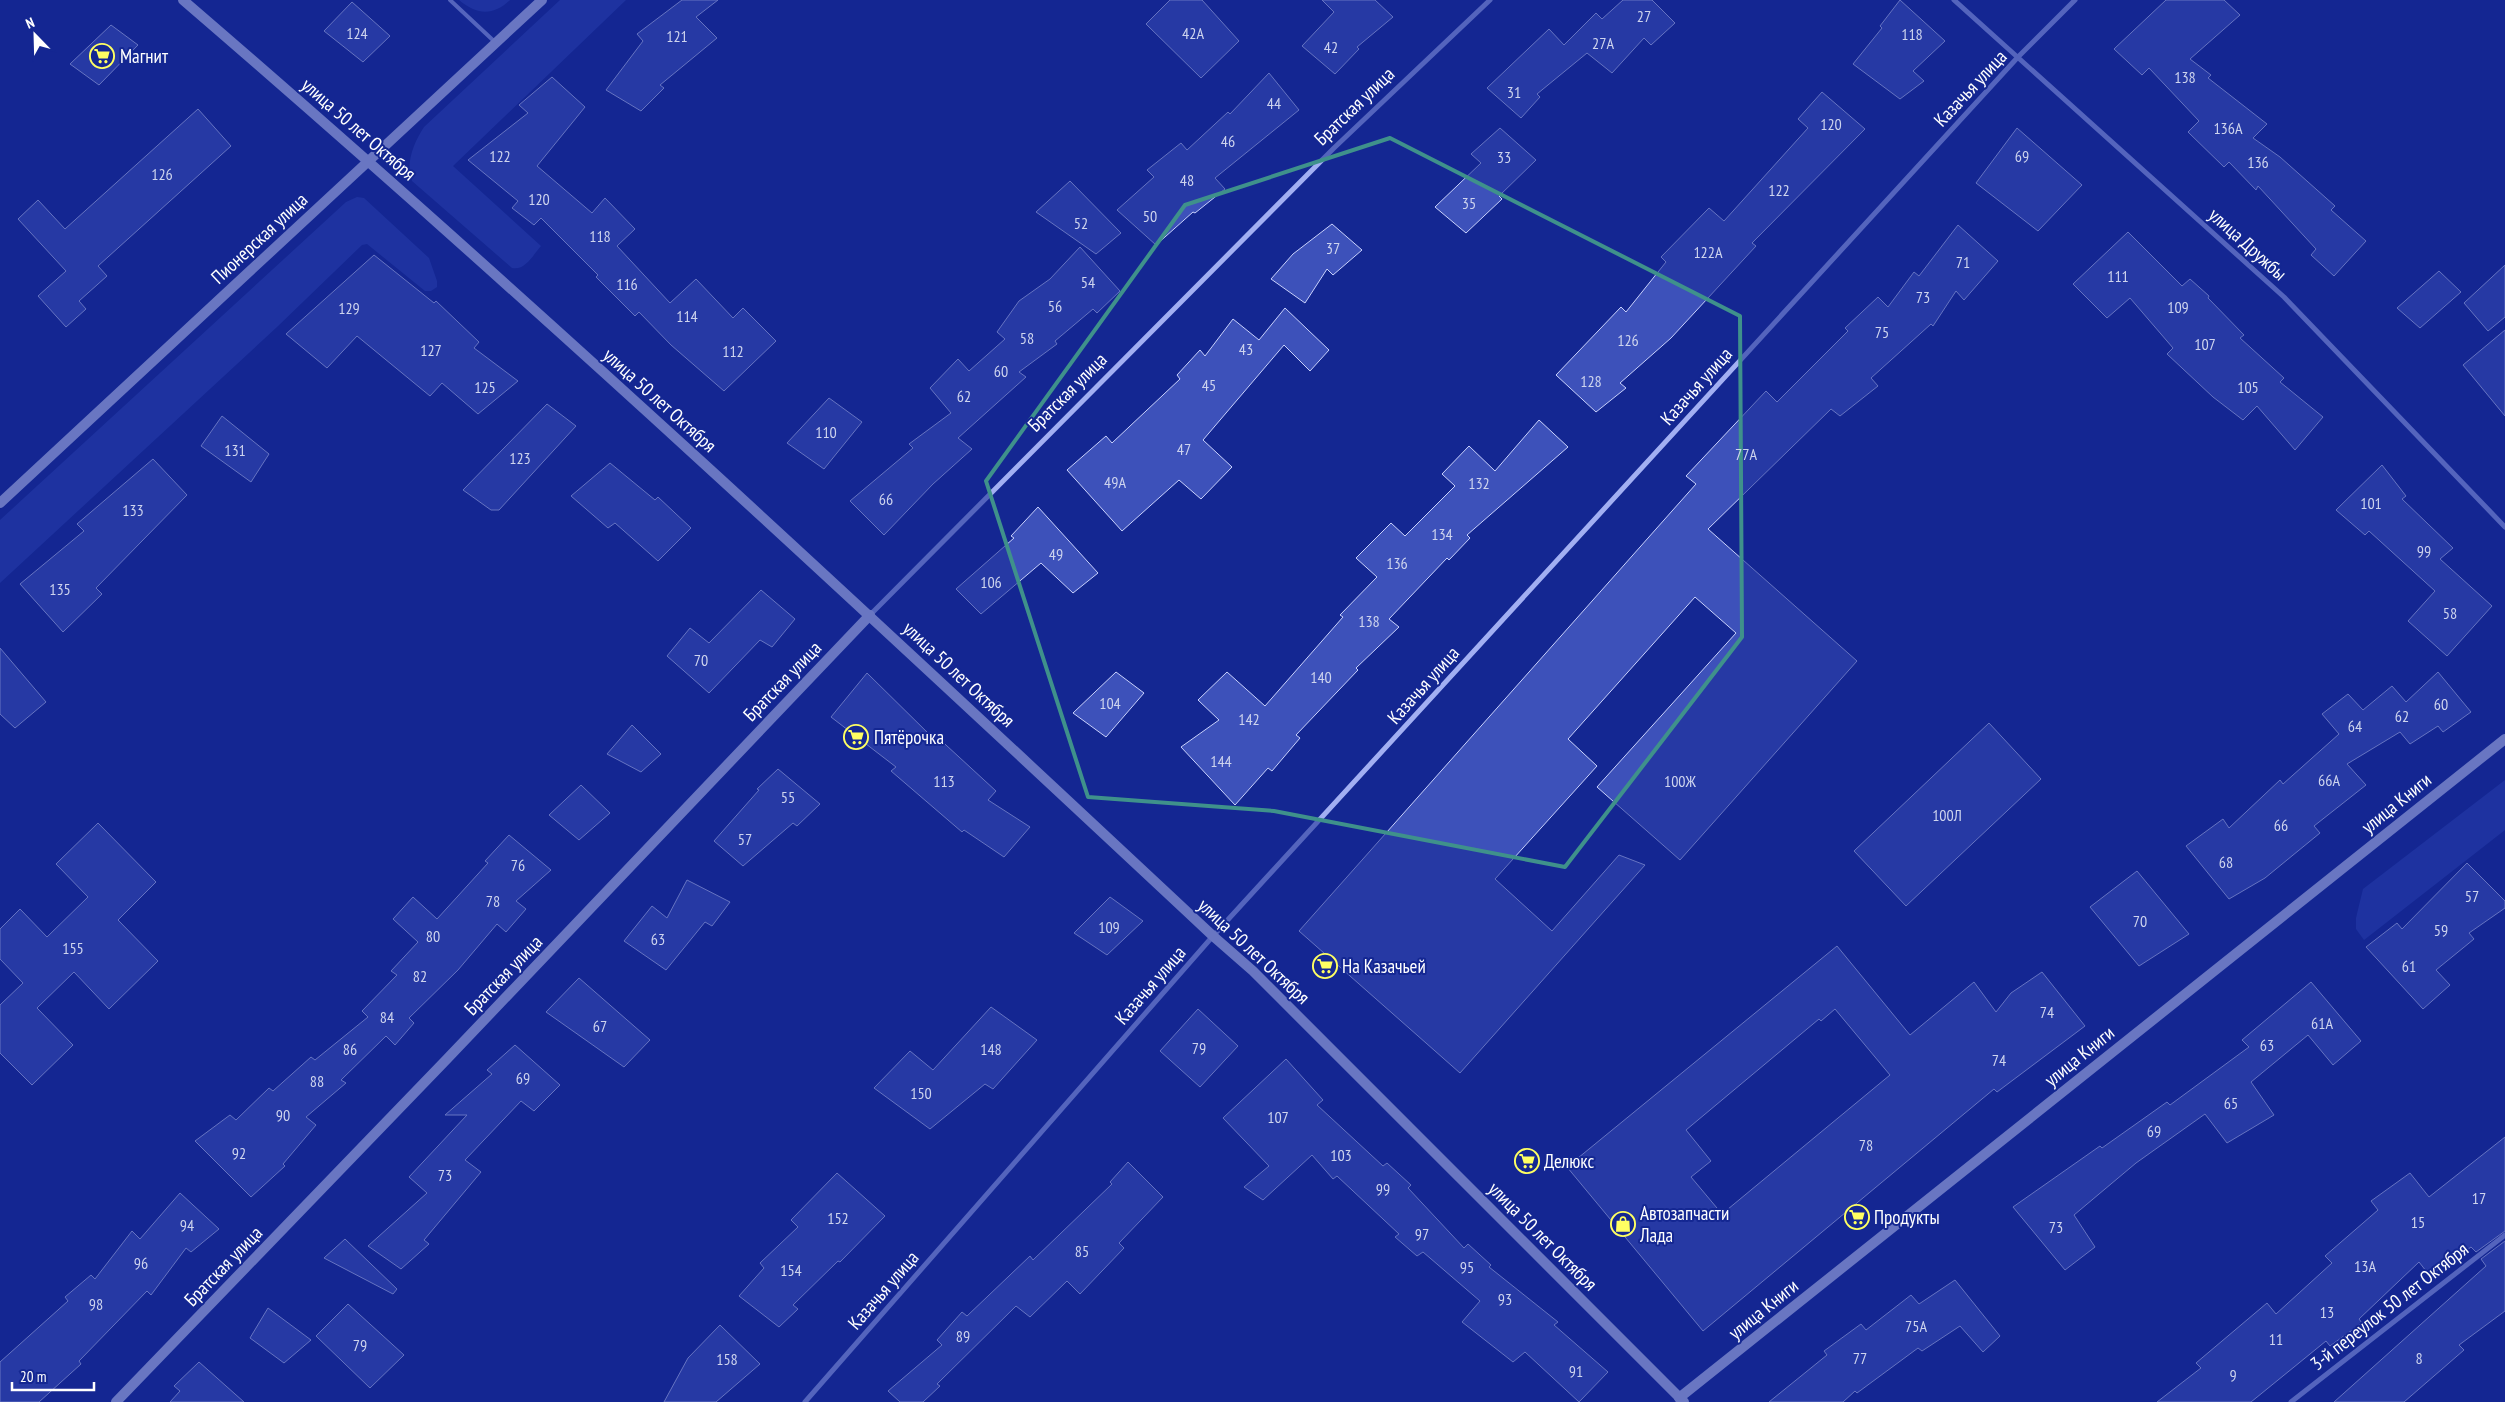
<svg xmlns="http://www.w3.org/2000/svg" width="2505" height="1402" font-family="'PT Sans Narrow',sans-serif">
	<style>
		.green { fill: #2a41b2 }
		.building { fill: #3d51ba; stroke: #c9d1fc; fill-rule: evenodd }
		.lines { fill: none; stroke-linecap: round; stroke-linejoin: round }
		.lane { stroke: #a2aff2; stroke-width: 4 }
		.street { stroke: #a2aff2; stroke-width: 5 }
		.secondary { stroke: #d0d7fc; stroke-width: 10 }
		.marked { fill: none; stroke: #3f918b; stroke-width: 4; stroke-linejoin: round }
		.labels { text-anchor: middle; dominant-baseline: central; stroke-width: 4; stroke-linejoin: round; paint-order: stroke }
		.number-label { font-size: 16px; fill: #ced4ee }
		.poi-label { font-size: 19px; fill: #fff; stroke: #142792; text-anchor: start }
		.street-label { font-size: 19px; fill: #fff; stroke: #142792 }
	</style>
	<rect width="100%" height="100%" fill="#142792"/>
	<g class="green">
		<path d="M459 0H510C493 16 477 15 459 0Z"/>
		<path d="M560 0H626L453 166 541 246C533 255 525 271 512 268L412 181C405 164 414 142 424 127Z"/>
		<path d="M357 197 364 198 429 258 437 281V287L431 291H425L367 244 362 245 277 327 0 583V520L346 202Z"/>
		<path d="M2505 780V830L2364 940 2356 929V918L2363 889Z"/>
	</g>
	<g class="building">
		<path d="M682 0H718L696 17 717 38 660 85 664 88 641 111 606 90 643 41 637 34Z"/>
		<path d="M1170 0H1202L1239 41 1201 78 1146 24Z"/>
		<path d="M1322 0H1375L1393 17 1357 47 1359 49 1335 74 1302 46 1334 12Z"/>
		<path d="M1623 0H1652L1675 23 1651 45 1644 38 1612 73 1587 53 1537 94 1540 97 1521 118 1487 88 1549 29 1564 45 1596 13 1602 19Z"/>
		<path d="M1900 0 1945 41 1913 71 1924 81 1900 99 1853 64 1882 28 1880 26Z"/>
		<path d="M2166 0H2224L2240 15 2190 59 2211 75 2208 78 2267 124 2253 138 2280 157 2335 206 2331 210 2366 241 2334 276 2311 255 2316 249 2258 186 2256 190 2229 162 2224 167 2188 132 2199 121 2149 68 2142 75 2114 49Z"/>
		<path d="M352 2 390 36 363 62 324 31Z"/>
		<path d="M111 25 138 45 99 85 70 64Z"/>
		<path d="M1269 73 1299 110 1215 178 1225 189 1195 213 1193 212 1156 245 1117 210 1154 177 1147 170 1181 143 1187 150 1228 112 1230 114Z"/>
		<path d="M552 77 585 107 537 166 592 213 605 198 635 229 617 246 670 303 696 279 733 318 743 308 776 341 724 391 671 345 639 312 635 316 596 277 598 275 541 218 534 225 512 208 518 201 468 160 528 113 519 105Z"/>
		<path d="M1822 92 1865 129 1752 243 1756 246 1671 338 1620 383 1626 388 1596 412 1556 375 1621 307 1626 312 1666 262 1661 257 1709 208 1724 221 1808 128 1798 119Z"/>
		<path d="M198 109 231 146 98 266 107 276 79 301 86 309 66 327 38 296 66 271 18 219 38 200 65 229Z"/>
		<path d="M1500 128 1536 160 1499 196 1502 199 1466 233 1435 207 1481 163 1471 154Z"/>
		<path d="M2017 128 2082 185 2038 231 1976 183Z"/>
		<path d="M1070 181 1121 233 1096 254 1036 212Z"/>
		<path d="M1332 224 1362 250 1333 275 1327 269 1305 303 1271 279 1293 254Z"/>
		<path d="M1958 225 1998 261 1964 300 1956 291 1933 326 1931 324 1871 378 1878 386 1840 416 1831 409 1708 529 1857 661 1680 860 1597 787 1736 633 1695 597 1568 739 1597 766 1495 879 1552 931 1619 855 1645 865 1460 1073 1299 931 1696 484 1686 476 1766 391 1777 402 1848 331 1845 328 1878 297 1888 307 1914 272 1919 276Z"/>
		<path d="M2128 232 2182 286 2190 279 2209 296 2208 298 2244 335 2240 338 2284 378 2280 382 2323 417 2295 450 2257 406 2243 420 2213 397 2167 354 2173 348 2130 298 2107 318 2073 284Z"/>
		<path d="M1080 247 1120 291 1097 313 1093 309 1055 341 1057 344 1019 372 1026 377 958 438 972 449 933 484 884 535 850 501 913 448 909 444 951 413 930 388 958 359 969 371 1005 339 997 332 1019 301 1050 279Z"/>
		<path d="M374 255 434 303 436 301 479 342 474 348 518 381 478 414 442 383 430 396 357 336 327 368 286 334Z"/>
		<path d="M2505 265V317L2488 331 2464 303Z"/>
		<path d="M2439 271 2461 292 2420 328 2397 308Z"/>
		<path d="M1285 308 1329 350 1310 371 1284 345 1203 440 1232 467 1201 499 1179 480 1122 531 1067 470 1106 436 1112 443 1180 379 1177 375 1200 350 1205 356 1233 319 1259 340Z"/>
		<path d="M2505 330V416L2463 365Z"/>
		<path d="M829 398 862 422 824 469 787 443Z"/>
		<path d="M547 404 576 426 499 510H491L463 490Z"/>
		<path d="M222 416 269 454 251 482 201 446Z"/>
		<path d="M1539 420 1568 447 1467 535 1470 538 1449 560 1447 558 1389 619 1399 627 1356 668 1358 670 1296 735 1300 738 1272 771 1268 768 1235 805 1181 747 1219 720 1198 700 1227 672 1265 706 1343 617 1340 615 1377 577 1356 558 1391 523 1405 536 1455 486 1442 474 1469 446 1495 471Z"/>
		<path d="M153 459 187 495 96 588 102 594 63 632 20 584 84 531 77 524Z"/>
		<path d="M610 463 655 500 658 497 691 528 658 561 615 523 608 528 571 496Z"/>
		<path d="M2382 465 2406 496 2402 499 2453 548 2440 559 2492 606 2447 656 2408 621 2435 591 2369 531 2365 535 2336 510Z"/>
		<path d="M1038 507 1098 573 1073 593 1041 563 981 614 956 589 1014 538 1011 536Z"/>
		<path d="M761 590 795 619 772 647 760 640 709 693 667 656 690 628 709 643Z"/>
		<path d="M0 648 46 702 15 728 0 714Z"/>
		<path d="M1116 672 1144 693 1106 737 1073 713Z"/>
		<path d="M2438 672 2471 712 2443 732 2438 726 2410 744 2400 732 2347 764 2366 785 2314 826 2320 833 2265 878 2229 899 2186 846 2223 819 2229 828 2280 780 2283 784 2339 734 2322 714 2348 694 2363 710 2392 686 2406 702Z"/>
		<path d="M867 673 931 736 934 734 996 791 988 800 1030 827 1004 857 964 830 962 832 891 771 896 767 831 717Z"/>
		<path d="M1989 723 2041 779 1906 906 1854 851Z"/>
		<path d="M632 725 661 754 641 772 607 754Z"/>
		<path d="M778 769 820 804 797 826 793 823 743 866 714 841 759 790 757 789Z"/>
		<path d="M581 785 610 813 579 840 549 815Z"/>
		<path d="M98 823 156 882 118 920 158 961 109 1009 74 972 37 1008 73 1045 32 1085 0 1053V1005L23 983 0 959V929L20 909 47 937 88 897 56 864Z"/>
		<path d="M509 835 551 870 516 901 526 909 506 932 497 924 458 970 409 1018 414 1023 395 1045 386 1036 341 1080 346 1083 306 1117 316 1125 283 1164 285 1166 251 1197 195 1141 230 1115 236 1120 269 1088 273 1091 311 1057 315 1060 368 1017 362 1011 397 975 391 971 418 942 393 919 413 897 437 919 488 863 485 861Z"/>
		<path d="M2467 863 2505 901V908L2469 933 2474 939 2436 970 2450 985 2423 1009 2366 947 2397 923 2402 929Z"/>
		<path d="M2137 871 2189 934 2139 966 2090 907Z"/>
		<path d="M687 880 730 902 712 926 705 922 666 970 624 941 652 906 667 918Z"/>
		<path d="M1110 897 1143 921 1107 955 1074 933Z"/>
		<path d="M1837 946 1910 1035 1974 982 1996 1012 2011 993 2042 972 2085 1026 1997 1092 1994 1089 1703 1331 1567 1167ZM1835 1009 1890 1075 1722 1214 1691 1177 1711 1161 1686 1130 1819 1019 1821 1021Z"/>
		<path d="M579 978 650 1040 624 1067 546 1012Z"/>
		<path d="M2311 982 2361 1041 2333 1065 2308 1035 2251 1082 2274 1115 2227 1143 2205 1114 2136 1163 2074 1215 2095 1247 2065 1270 2013 1207 2100 1146 2102 1148 2167 1102 2170 1105 2249 1047 2242 1040Z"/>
		<path d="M991 1007 1037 1040 993 1089 985 1084 930 1129 874 1088 910 1051 933 1070Z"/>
		<path d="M1198 1009 1238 1046 1200 1087 1160 1051Z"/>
		<path d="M515 1045 560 1085 534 1111 521 1101 465 1160 481 1172 424 1240 429 1244 401 1269 368 1246 427 1193 409 1177 467 1115H445L492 1074 487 1070Z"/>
		<path d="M1286 1059 1323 1100 1317 1105 1383 1166 1387 1163 1411 1185 1408 1188 1464 1248 1468 1244 1491 1265 1489 1267 1558 1322 1554 1325 1608 1372 1579 1402 1525 1352 1513 1362 1462 1322 1480 1301 1423 1252 1417 1256 1395 1237 1399 1234 1337 1176 1333 1179 1312 1155 1263 1200 1244 1187 1269 1166 1223 1118Z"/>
		<path d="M2505 1137V1231L2476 1252 2471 1247 2430 1276 2419 1262 2359 1319 2362 1323 2330 1346 2326 1341 2251 1402H2157L2201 1368 2196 1363 2267 1303 2276 1314 2332 1263 2325 1256 2378 1210 2371 1201 2410 1173 2429 1197Z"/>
		<path d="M1128 1162 1163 1197 1119 1243 1124 1248 1080 1294 1067 1281 1030 1317 1016 1306 937 1384 940 1386 923 1402H900L888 1391 942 1345 937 1340 962 1312 967 1316 1030 1256 1033 1260 1112 1184 1110 1182Z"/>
		<path d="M837 1173 885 1216 840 1262 838 1261 793 1305 798 1309 779 1327 739 1296 764 1268 760 1263 798 1227 791 1220Z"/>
		<path d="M180 1193 219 1229 191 1252 186 1248 151 1295 147 1291 79 1361 81 1364 39 1402H0V1362L68 1301 65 1297 91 1275 95 1279 132 1231 140 1239Z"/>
		<path d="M345 1239 397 1289 393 1294 324 1258Z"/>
		<path d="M2505 1241V1311L2459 1345 2464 1350 2404 1402H2334L2486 1266 2481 1259Z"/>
		<path d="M1955 1280 2000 1336 1983 1352 1960 1326 1922 1351 1918 1348 1857 1393 1855 1391 1843 1402H1769L1827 1355 1824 1351 1861 1324 1866 1330 1911 1295 1919 1304Z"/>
		<path d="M348 1304 404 1355 370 1388 316 1336Z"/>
		<path d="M268 1308 311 1340 284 1363 250 1338Z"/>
		<path d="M720 1325 760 1364 716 1402H664L688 1358Z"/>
		<path d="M199 1362 244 1402H170L180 1391 174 1386Z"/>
	</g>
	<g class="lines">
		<path class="lane" d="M450 0 496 43"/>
		<g class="street">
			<path d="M1954 0 2284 297 2505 527"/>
			<path d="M870 615 1334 148 1490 0"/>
			<path d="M805 1402 1213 936 2018 57 2075 0"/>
			<path d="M2291 1402 2505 1235"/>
		</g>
		<g class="secondary">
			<path d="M183 0C535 303 874 619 1213 936L1253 971 1684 1402"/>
			<path d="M0 503 542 0"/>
			<path d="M1679 1398 2505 739"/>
			<path d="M116 1402 446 1060 870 615"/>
		</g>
	</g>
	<path d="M0 0H2505V1402H0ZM1390 138 1740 316 1742 637 1565 867 1274 811 1088 797 986 481 1185 205Z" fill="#142792" fill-opacity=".55" fill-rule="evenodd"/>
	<path class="marked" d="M1390 138 1740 316 1742 637 1565 867 1274 811 1088 797 986 481 1185 205Z"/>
	<defs>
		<symbol id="supermarket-ring" viewBox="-11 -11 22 22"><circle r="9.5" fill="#142792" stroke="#ffff62" stroke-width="1.5"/><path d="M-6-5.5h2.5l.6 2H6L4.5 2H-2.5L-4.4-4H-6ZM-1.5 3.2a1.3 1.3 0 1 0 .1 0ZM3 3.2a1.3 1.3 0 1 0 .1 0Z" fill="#ffff62"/></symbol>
		<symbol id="shop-ring" viewBox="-11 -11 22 22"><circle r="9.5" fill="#142792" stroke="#ffff62" stroke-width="1.5"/><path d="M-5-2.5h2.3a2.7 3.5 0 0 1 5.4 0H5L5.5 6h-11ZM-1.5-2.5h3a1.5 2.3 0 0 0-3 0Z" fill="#ffff62"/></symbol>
	</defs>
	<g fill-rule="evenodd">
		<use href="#supermarket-ring" x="88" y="42" width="28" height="28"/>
		<use href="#supermarket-ring" x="842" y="723" width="28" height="28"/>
		<use href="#supermarket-ring" x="1311" y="952" width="28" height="28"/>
		<use href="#supermarket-ring" x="1513" y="1147" width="28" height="28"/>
		<use href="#supermarket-ring" x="1843" y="1203" width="28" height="28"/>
		<use href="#shop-ring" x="1609" y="1210" width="28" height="28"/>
	</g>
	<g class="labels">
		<g class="number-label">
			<text x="1644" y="16">27</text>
			<text x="357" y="33">124</text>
			<text x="1193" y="33">42А</text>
			<text x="1912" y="34">118</text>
			<text x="677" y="36">121</text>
			<text x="1603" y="43">27А</text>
			<text x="1331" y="47">42</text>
			<text x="2185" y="77">138</text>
			<text x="1514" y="92">31</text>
			<text x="1274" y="103">44</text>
			<text x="1831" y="124">120</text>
			<text x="2228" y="128">136А</text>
			<text x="1228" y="141">46</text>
			<text x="500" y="156">122</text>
			<text x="2022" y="156">69</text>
			<text x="1504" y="157">33</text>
			<text x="2258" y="162">136</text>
			<text x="162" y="174">126</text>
			<text x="1187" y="180">48</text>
			<text x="1779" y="190">122</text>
			<text x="539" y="199">120</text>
			<text x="1469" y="203">35</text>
			<text x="1150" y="216">50</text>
			<text x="1081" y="223">52</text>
			<text x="600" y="236">118</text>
			<text x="1333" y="248">37</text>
			<text x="1708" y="252">122А</text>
			<text x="1963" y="262">71</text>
			<text x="2118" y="276">111</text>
			<text x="1088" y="282">54</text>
			<text x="627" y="284">116</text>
			<text x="1923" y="297">73</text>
			<text x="1055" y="306">56</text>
			<text x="2178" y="307">109</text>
			<text x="349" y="308">129</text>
			<text x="687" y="316">114</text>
			<text x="1882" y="332">75</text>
			<text x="1027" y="338">58</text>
			<text x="1628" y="340">126</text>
			<text x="2205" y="344">107</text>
			<text x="1246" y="349">43</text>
			<text x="431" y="350">127</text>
			<text x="733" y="351">112</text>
			<text x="1001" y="371">60</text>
			<text x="1591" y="381">128</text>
			<text x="1209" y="385">45</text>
			<text x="485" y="387">125</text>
			<text x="2248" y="387">105</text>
			<text x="964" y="396">62</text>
			<text x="826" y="432">110</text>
			<text x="1184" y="449">47</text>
			<text x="235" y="450">131</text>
			<text x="1746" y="454">77А</text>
			<text x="520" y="458">123</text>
			<text x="1115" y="482">49А</text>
			<text x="1479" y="483">132</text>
			<text x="886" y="499">66</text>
			<text x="2371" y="503">101</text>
			<text x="133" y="510">133</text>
			<text x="1442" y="534">134</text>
			<text x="2424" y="551">99</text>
			<text x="1056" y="554">49</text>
			<text x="1397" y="563">136</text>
			<text x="991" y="582">106</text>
			<text x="60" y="589">135</text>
			<text x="2450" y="613">58</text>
			<text x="1369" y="621">138</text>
			<text x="701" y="660">70</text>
			<text x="1321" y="677">140</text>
			<text x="1110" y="703">104</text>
			<text x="2441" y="704">60</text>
			<text x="2402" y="716">62</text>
			<text x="1249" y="719">142</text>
			<text x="2355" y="726">64</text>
			<text x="1221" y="761">144</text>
			<text x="2329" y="780">66А</text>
			<text x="944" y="781">113</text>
			<text x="1680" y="781">100Ж</text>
			<text x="788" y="797">55</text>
			<text x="1947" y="815">100Л</text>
			<text x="2281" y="825">66</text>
			<text x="745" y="839">57</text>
			<text x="2226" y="862">68</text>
			<text x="518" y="865">76</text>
			<text x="2472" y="896">57</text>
			<text x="493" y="901">78</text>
			<text x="2140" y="921">70</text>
			<text x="1109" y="927">109</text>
			<text x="2441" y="930">59</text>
			<text x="433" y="936">80</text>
			<text x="658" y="939">63</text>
			<text x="73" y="948">155</text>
			<text x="2409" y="966">61</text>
			<text x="420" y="976">82</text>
			<text x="2047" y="1012">74</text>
			<text x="387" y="1017">84</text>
			<text x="2322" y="1023">61А</text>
			<text x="600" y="1026">67</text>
			<text x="2267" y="1045">63</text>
			<text x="1199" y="1048">79</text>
			<text x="350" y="1049">86</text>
			<text x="991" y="1049">148</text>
			<text x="1999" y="1060">74</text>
			<text x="523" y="1078">69</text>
			<text x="317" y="1081">88</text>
			<text x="921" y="1093">150</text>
			<text x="2231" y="1103">65</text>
			<text x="283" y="1115">90</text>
			<text x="1278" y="1117">107</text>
			<text x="2154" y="1131">69</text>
			<text x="1866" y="1145">78</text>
			<text x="239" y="1153">92</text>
			<text x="1341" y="1155">103</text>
			<text x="445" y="1175">73</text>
			<text x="1383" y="1189">99</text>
			<text x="2479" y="1198">17</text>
			<text x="838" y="1218">152</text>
			<text x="2418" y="1222">15</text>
			<text x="187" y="1225">94</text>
			<text x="2056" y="1227">73</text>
			<text x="1422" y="1234">97</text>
			<text x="1082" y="1251">85</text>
			<text x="141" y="1263">96</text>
			<text x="2365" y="1266">13А</text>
			<text x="1467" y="1267">95</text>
			<text x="791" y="1270">154</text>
			<text x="1505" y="1299">93</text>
			<text x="96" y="1304">98</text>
			<text x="2327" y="1312">13</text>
			<text x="1916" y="1326">75А</text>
			<text x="963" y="1336">89</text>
			<text x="2276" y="1339">11</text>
			<text x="360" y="1345">79</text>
			<text x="1860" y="1358">77</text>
			<text x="2419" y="1358">8</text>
			<text x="727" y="1359">158</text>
			<text x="1576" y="1371">91</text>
			<text x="2233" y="1375">9</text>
		</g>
		<g class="poi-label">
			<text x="120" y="56">Магнит</text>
			<text x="874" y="737">Пятёрочка</text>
			<text x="1342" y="966">На Казачьей</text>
			<text x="1544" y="1161">Делюкс</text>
			<text x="1640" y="1213">Автозапчасти<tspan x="1640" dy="22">Лада</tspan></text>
			<text x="1874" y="1217">Продукты</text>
		</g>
		<g class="street-label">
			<text transform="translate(1970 88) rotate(-47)">Казачья улица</text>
			<text transform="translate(1354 106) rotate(-44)">Братская улица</text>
			<text transform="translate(359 129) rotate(41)">улица 50 лет Октября</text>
			<text transform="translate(259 238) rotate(-43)">Пионерская улица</text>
			<text transform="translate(2248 244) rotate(42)">улица Дружбы</text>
			<text transform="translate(1696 386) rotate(-48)">Казачья улица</text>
			<text transform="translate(1067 392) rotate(-45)">Братская улица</text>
			<text transform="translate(660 400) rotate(42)">улица 50 лет Октября</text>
			<text transform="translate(959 674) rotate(43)">улица 50 лет Октября</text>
			<text transform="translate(782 681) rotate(-46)">Братская улица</text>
			<text transform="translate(1423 685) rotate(-48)">Казачья улица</text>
			<text transform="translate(2396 803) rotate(-39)">улица Книги</text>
			<text transform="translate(1254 951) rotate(43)">улица 50 лет Октября</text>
			<text transform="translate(503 975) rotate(-46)">Братская улица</text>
			<text transform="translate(1150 985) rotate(-49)">Казачья улица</text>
			<text transform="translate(2079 1056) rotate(-39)">улица Книги</text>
			<text transform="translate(1543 1236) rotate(45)">улица 50 лет Октября</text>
			<text transform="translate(223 1266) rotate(-46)">Братская улица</text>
			<text transform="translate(883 1290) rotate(-49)">Казачья улица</text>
			<text transform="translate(2389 1306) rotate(-38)">3-й переулок 50 лет Октября</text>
			<text transform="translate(1763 1309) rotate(-39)">улица Книги</text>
		</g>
	</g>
	<g transform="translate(35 35) rotate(337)" stroke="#142792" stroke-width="4" paint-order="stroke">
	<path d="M0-4L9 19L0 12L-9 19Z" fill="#ffffff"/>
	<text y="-8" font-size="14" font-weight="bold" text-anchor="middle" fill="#ffffff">N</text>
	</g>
	<path d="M12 1382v8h82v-8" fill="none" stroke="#ffffff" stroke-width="2.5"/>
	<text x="20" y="1382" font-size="15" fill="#ffffff" stroke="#142792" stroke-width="4" paint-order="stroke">20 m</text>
</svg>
